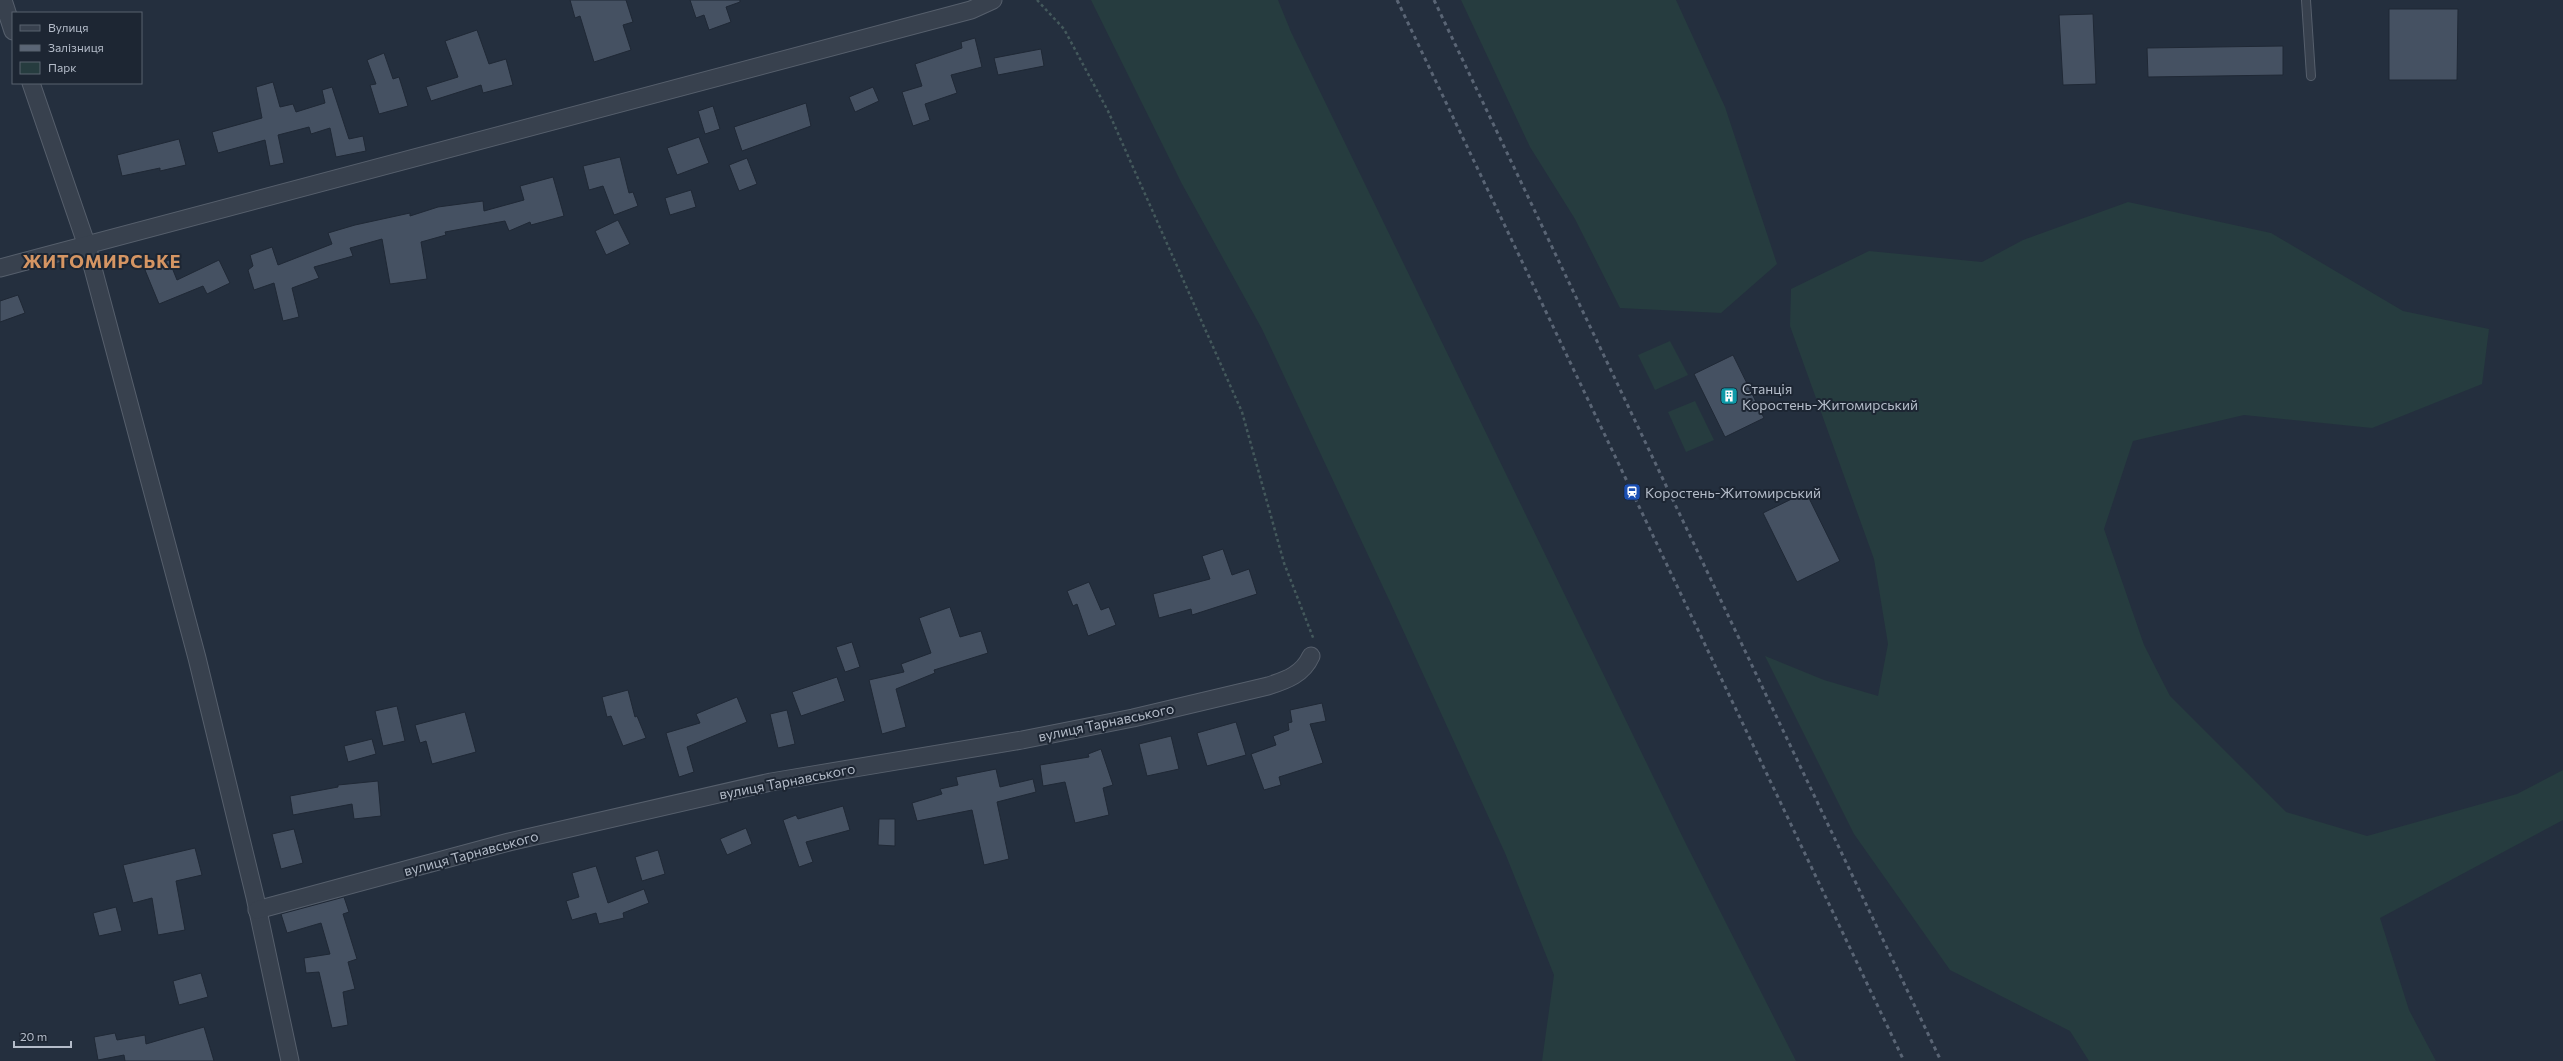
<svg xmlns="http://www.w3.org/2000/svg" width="2563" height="1061" font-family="Commissioner,sans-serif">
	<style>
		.green { fill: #263c3f }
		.building { fill: #455162; stroke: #1f2835 }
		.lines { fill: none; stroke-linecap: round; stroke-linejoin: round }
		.service-casing { stroke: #565f6c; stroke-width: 10 }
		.minor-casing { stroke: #565f6c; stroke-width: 19 }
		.path { stroke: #44595c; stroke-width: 2.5; stroke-dasharray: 3 3; stroke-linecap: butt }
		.service { stroke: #38414e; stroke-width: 8 }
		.minor { stroke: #38414e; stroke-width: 17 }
		.rail { stroke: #5a6575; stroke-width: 3; stroke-dasharray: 4 4; stroke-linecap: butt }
		.labels { text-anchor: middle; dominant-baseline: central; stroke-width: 4; stroke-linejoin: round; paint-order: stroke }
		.poi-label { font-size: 14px; fill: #b4bcc9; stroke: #1d2633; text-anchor: start }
		.street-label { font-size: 14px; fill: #b4bcc9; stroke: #1d2633 }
		.district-label { font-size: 18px; font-weight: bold; letter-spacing: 1px; fill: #d59563; stroke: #1d2633 }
	</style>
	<rect width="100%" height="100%" fill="#242f3e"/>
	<g class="green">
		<path d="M1091 0H1278L1291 32 1684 840 1796 1061H1542L1554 975 1505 853 1391 604 1262 329 1182 184Z"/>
		<path d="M1461 0H1676L1725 107 1777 264 1721 313 1620 308 1575 219 1530 147Z"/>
		<path d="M2128 202 2271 233 2403 311 2489 329 2482 384 2372 428 2244 415 2133 441 2104 529 2144 645 2170 696 2286 812 2367 836 2517 794 2563 770V820L2380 918 2409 1010 2436 1061H2089L2070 1031 1950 970 1854 834 1765 656 1824 680 1878 696 1888 644 1874 559 1790 326 1791 289 1869 251 1982 262 2023 240Z"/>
		<path d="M1670 341 1688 375 1655 390 1638 355Z"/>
		<path d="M1695 401 1714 440 1686 452 1668 412Z"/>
	</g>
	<g class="building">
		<path d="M570 0H626L633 22 623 25 631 50 594 62 580 16 575 18Z"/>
		<path d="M690 0H740V2L726 7 731 22 709 30 704 15 696 18Z"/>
		<path d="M2389 9H2458L2457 80H2389Z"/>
		<path d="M2093 14 2096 84 2063 85 2059 15Z"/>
		<path d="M477 30 489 64 506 59 513 85 483 93 481 85 431 101 426 87 458 77 445 41Z"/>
		<path d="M975 38 982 67 951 75 957 93 925 104 930 120 913 126 902 92 922 86 915 64 962 48 961 42Z"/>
		<path d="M2283 46V75L2148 77 2147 48Z"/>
		<path d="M1041 49 1044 66 998 75 994 58Z"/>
		<path d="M384 53 393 79 399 77 408 106 379 114 370 85 376 84 367 60Z"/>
		<path d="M273 82 280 107 293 104 296 112 325 103 322 90 332 87 349 139 363 136 366 151 336 157 330 128 311 134 309 127 278 135 284 163 270 166 265 140 218 153 212 132 262 118 256 87Z"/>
		<path d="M873 87 879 101 855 112 849 97Z"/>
		<path d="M806 103 811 126 742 151 734 127Z"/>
		<path d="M713 106 720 129 705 134 698 111Z"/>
		<path d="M699 137 709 163 677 175 667 148Z"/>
		<path d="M179 139 186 165 160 171V168L122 176 117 155Z"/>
		<path d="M620 157 629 193 633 192 638 206 614 215 603 186 589 190 583 166Z"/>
		<path d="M747 158 757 184 739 191 729 165Z"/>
		<path d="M553 177 564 216 531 225 530 222 509 231 505 221 445 232 446 235 421 242 427 279 390 284 382 239 350 248 353 256 314 267 319 278 292 288 299 317 283 321 274 283 254 290 248 270 253 266 250 255 272 247 278 265 332 244 328 233 355 225 410 213V216L438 207 483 201 484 211 524 200 520 186Z"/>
		<path d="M691 190 696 207 670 215 665 198Z"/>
		<path d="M618 220 630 244 606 255 595 231Z"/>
		<path d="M169 260 177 280 219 260 230 283 207 294 203 286 159 304 145 270Z"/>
		<path d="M18 295 25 313 0 322V301Z"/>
		<path d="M1733 355 1764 418 1725 437 1694 374Z"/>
		<path d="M1806 492 1840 561 1797 582 1763 513Z"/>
		<path d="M1223 549 1232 575 1249 569 1257 594 1192 615 1191 609 1159 618 1153 594 1210 579 1202 556Z"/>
		<path d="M1089 582 1101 610 1109 607 1116 625 1088 636 1077 604 1073 606 1067 591Z"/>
		<path d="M950 607 960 637 981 631 988 653 934 670 935 673 896 689 906 727 882 734 869 680 904 672 901 664 931 653 919 618Z"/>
		<path d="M852 642 860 667 845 672 836 647Z"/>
		<path d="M837 677 845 701 801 716 792 692Z"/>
		<path d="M628 690 635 717 637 716 646 738 623 746 611 716 607 717 602 697Z"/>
		<path d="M737 697 747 722 687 747 694 772 679 777 666 733 700 723 696 714Z"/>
		<path d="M1322 703 1326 721 1310 724 1323 763 1279 777 1281 785 1264 790 1251 754 1276 745 1273 736 1289 730 1288 723 1292 722 1290 710Z"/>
		<path d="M397 706 405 741 383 746 375 711Z"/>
		<path d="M787 710 795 744 778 748 770 714Z"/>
		<path d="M465 712 476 752 432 764 426 741 420 743 415 725Z"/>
		<path d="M1236 722 1246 755 1207 766 1197 733Z"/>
		<path d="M1171 736 1179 769 1147 776 1139 744Z"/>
		<path d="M372 739 376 754 348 762 344 746Z"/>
		<path d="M1101 749 1113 785 1103 788 1109 815 1075 823 1065 782 1043 786 1040 765 1089 757 1088 754Z"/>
		<path d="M996 769 1000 787 1033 779 1036 792 997 802 1009 859 984 865 972 810 917 821 912 803 942 794 940 789 958 785 956 777Z"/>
		<path d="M378 781 381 816 354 819 352 804 293 815 290 796 338 787V785Z"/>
		<path d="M843 806 850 830 806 842 813 862 799 867 783 820 796 815 798 819Z"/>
		<path d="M879 819H895V846L878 845Z"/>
		<path d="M746 828 752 844 727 855 720 839Z"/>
		<path d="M294 829 303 863 281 869 272 834Z"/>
		<path d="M195 848 202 875 176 881 185 930 158 935 152 898 133 903 123 865Z"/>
		<path d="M658 850 665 874 642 881 635 857Z"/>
		<path d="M596 866 608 903 644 889 649 903 623 913 624 918 599 924 596 913 572 920 566 901 579 897 572 873Z"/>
		<path d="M344 897 349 912 343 914 357 959 348 962 355 989 343 992 348 1025 332 1028 319 972 306 973 304 958 330 954 321 923 287 933 281 914Z"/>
		<path d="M116 907 122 931 99 936 93 913Z"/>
		<path d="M201 973 208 997 179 1005 173 981Z"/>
		<path d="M204 1027 214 1061H125L124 1055 98 1060 94 1037 115 1033 117 1040 145 1035 146 1044Z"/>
	</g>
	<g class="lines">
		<defs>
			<path id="service" d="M2306 0 2311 76"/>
			<g id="minor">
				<path d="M3 0 13 31"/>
				<path d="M31 83 87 246 197 658 255 897 290 1061"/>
				<path d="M0 268 971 10 993 0"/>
				<path d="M257 910 509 842 771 782 1022 740 1133 718 1268 686C1287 680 1303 674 1311 656"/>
			</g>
		</defs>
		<use href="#service" class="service-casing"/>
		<use href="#minor" class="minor-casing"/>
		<path class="path" d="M1037 0 1064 29 1108 111 1242 412 1284 563 1314 640"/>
		<use href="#service" class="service"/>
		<use href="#minor" class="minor"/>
		<g class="rail">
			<path d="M1397 0 1904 1061"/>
			<path d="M1434 0 1941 1061"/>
		</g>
	</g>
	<defs>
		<symbol id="building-square" viewBox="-11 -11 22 22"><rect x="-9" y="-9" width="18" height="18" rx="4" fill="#0f9aa8" stroke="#1d2633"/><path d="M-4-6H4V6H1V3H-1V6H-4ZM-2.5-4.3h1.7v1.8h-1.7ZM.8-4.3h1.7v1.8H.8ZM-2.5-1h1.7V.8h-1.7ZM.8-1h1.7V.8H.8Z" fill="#fff"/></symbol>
		<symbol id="station-square" viewBox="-11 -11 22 22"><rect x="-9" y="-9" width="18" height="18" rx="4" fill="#1a4fb4" stroke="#1d2633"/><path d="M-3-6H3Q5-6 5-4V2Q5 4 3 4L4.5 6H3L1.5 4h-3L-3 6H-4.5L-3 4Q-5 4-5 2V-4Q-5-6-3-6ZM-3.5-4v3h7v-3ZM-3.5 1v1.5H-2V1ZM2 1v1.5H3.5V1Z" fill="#fff"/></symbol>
	</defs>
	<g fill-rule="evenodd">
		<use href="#building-square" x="1719" y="386" width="20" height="20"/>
		<use href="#station-square" x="1622" y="482" width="20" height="20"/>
	</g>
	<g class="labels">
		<g class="poi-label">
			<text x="1742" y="388">Станція<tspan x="1742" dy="16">Коростень-Житомирський</tspan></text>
			<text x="1645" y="492">Коростень-Житомирський</text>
		</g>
		<g class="street-label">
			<text transform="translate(1106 722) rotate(-12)">вулиця Тарнавського</text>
			<text transform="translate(787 781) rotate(-11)">вулиця Тарнавського</text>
			<text transform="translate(471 853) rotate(-15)">вулиця Тарнавського</text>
		</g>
		<g class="district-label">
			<text x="102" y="261">ЖИТОМИРСЬКЕ</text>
		</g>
	</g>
	<rect x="12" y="12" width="130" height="72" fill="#1d2633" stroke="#59626f"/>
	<rect x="20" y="25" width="20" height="6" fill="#38414e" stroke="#59626f"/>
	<text x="48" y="32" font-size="12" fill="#b4bcc9">Вулиця</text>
	<rect x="20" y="45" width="20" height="6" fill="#5a6575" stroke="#59626f"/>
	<text x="48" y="52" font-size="12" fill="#b4bcc9">Залізниця</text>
	<rect x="20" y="62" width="20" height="12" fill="#263c3f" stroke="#59626f"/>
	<text x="48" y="72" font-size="12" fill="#b4bcc9">Парк</text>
	<path d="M14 1041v6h57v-6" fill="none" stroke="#b4bcc9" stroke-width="2"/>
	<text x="20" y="1041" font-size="12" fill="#b4bcc9" stroke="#1d2633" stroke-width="3" paint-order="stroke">20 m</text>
</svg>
